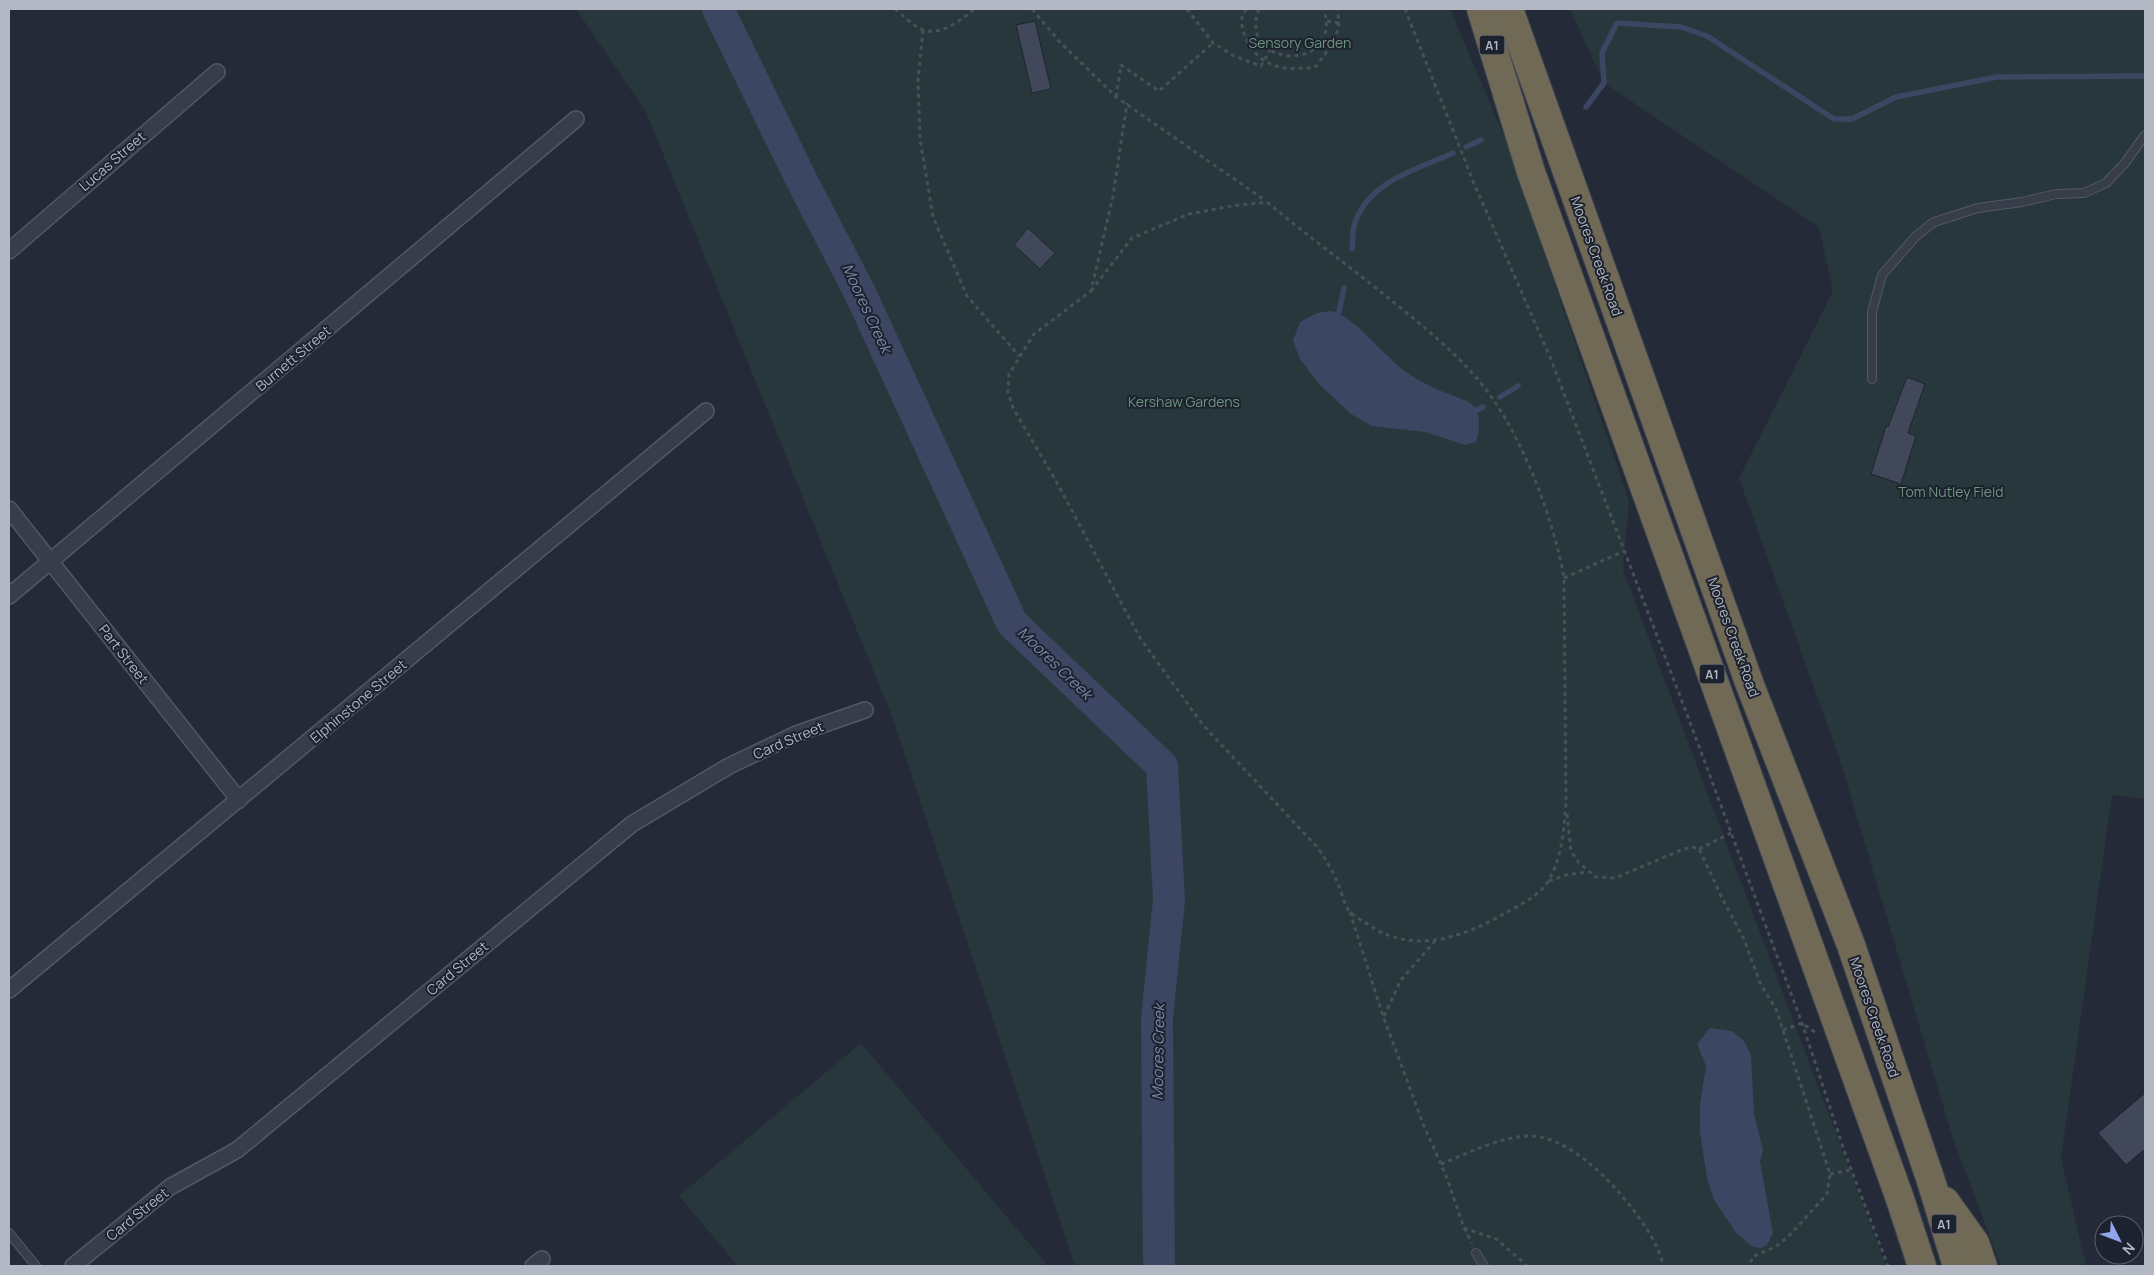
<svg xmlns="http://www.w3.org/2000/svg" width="2154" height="1275" font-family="Manrope,sans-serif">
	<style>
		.green { fill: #28373b }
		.water { fill: #3c4561 }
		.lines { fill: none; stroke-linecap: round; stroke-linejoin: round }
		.stream { stroke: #3c4561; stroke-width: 5.5 }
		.river { stroke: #3c4561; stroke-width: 32 }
		.building { fill: #414859; stroke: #1f2431 }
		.lane-casing { stroke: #535865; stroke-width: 10 }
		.street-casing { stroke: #535865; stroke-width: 18 }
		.highway-casing { stroke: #404552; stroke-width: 30 }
		.path { stroke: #445258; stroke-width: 3; stroke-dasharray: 4 4; stroke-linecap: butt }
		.lane { stroke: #383d4a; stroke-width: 8 }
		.street { stroke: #383d4a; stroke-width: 15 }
		.highway { stroke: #6f6956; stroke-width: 28 }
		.labels { text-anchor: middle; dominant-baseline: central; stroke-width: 4; stroke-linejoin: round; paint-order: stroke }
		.shield { fill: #1d222f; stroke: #878b98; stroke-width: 1 }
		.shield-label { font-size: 12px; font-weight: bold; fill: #b4b8c5 }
		.park-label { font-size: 14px; fill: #6d947c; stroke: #1d222f }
		.street-label { font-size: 14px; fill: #b4b8c5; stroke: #1d222f }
		.water-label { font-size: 15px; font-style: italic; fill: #7e8aaa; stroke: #1d222f }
	</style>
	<rect width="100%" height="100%" fill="#252a39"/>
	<g class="green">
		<path d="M576 9H1450L1504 136 1629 501 1623 570 1886 1266H1075L893 719 646 112Z"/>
		<path d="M1570 9H2145V799L2112 795 2061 1158 2086 1266H2001L1953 1139 1840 760 1739 478 1833 291 1819 227 1604 83Z"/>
		<path d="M861 1043 1048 1266H738L679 1196Z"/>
	</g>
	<g class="water">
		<path d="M1331 311C1352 314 1385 357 1405 371 1418 381 1433 388 1449 394 1455 397 1464 399 1470 403 1482 412 1480 430 1476 442L1465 445 1425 432 1372 426 1351 414 1319 384 1300 359 1293 341 1300 322 1317 313Z"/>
		<path d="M1710 1028 1732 1031 1744 1041 1751 1055 1754 1114 1763 1150 1760 1161 1773 1233 1767 1245 1761 1248 1753 1247 1737 1234 1714 1200 1707 1178 1700 1132V1104L1706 1066 1697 1044Z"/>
	</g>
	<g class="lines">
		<g class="stream">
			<path d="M1586 107 1604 83 1602 53 1617 23 1681 27 1707 36 1834 119H1852L1896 97 1997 77 2145 76"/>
			<path d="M1466 147 1481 140"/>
			<path d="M1352 249C1353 242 1352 233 1354 226 1366 182 1416 170 1453 153"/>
			<path d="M1339 312 1344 288"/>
			<path d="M1500 397 1518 386"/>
			<path d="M1475 411 1483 407"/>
		</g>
		<path class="river" d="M718 9 802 181 860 293 1012 623 1162 766 1169 900 1157 1019 1159 1266"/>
	</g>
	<g class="building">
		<path d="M1035 21 1051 89 1032 93 1016 25Z"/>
		<path d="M1028 228 1055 253 1040 269 1014 245Z"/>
		<path d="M1907 377 1925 384 1908 433 1916 436 1901 484 1871 474 1886 426 1888 427Z"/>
		<path d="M2145 1093V1149L2126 1165 2098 1133Z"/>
	</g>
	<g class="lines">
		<defs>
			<g id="lane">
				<path d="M1872 379V312L1882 275 1916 236 1934 222 1978 208 2022 202 2056 194 2084 193 2106 183 2125 163 2145 135"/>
				<path d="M9 1233 36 1266"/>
				<path d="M1476 1253 1484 1266"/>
			</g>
			<g id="street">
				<path d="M9 251 217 72"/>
				<path d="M9 509 239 800"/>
				<path d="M9 596 576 119"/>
				<path d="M9 990 706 411"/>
				<path d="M73 1266 170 1187 237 1150 632 824 729 766 796 734 865 710"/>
				<path d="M533 1266 542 1259"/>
			</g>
			<g id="highway">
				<path d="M1481 9 1531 172 1899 1196 1922 1266"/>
				<path d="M1509 9 1750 685 1851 945 1931 1181 1957 1266"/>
				<path d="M1945 1201 1975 1243 1983 1266"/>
			</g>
		</defs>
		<use href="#lane" class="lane-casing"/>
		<use href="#street" class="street-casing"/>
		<use href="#highway" class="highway-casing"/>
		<g class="path">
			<path d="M895 9C903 15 915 28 924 30 943 36 961 19 975 9"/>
			<path d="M1032 9 1059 41 1116 97 1266 201"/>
			<path d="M1187 9 1213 43 1234 56 1261 66 1270 50"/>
			<path d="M1246 9 1241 20C1246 54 1269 72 1303 68 1307 67 1311 69 1315 67 1318 65 1320 61 1322 58 1334 43 1342 29 1337 9"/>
			<path d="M1259 9C1236 68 1343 75 1324 9"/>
			<path d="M1405 9 1473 181 1550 357 1685 709 1802 1023 1845 1153 1888 1266"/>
			<path d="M1327 21 1339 23"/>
			<path d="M923 30 918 80 920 139 933 217 967 296 1019 356"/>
			<path d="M1116 97 1121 65 1159 91 1213 43"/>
			<path d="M1091 291 1132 238 1189 214 1232 206 1267 202C1315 242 1365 278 1413 318 1442 342 1471 368 1493 399 1526 447 1554 521 1564 578L1566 803C1564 829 1562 857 1549 880 1540 895 1522 904 1507 912 1463 938 1411 956 1366 923 1361 920 1354 916 1350 912 1344 905 1342 893 1338 884 1333 871 1326 860 1318 848L1203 725 1140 638 1056 481 1013 408 1008 392 1009 374 1034 334 1091 291 1113 196 1127 103"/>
			<path d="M1564 578 1624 551"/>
			<path d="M1567 814 1571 851 1579 863 1596 877 1615 878 1681 850 1692 847 1699 849 1724 902 1743 937 1761 985 1776 1009 1830 1174 1827 1194 1788 1237 1775 1247 1752 1257 1750 1266"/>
			<path d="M1699 849 1731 833"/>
			<path d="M1549 881 1566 875 1587 872"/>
			<path d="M1350 912 1383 1016 1424 1126 1447 1178 1464 1228 1472 1243"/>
			<path d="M1384 1016 1401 980 1435 941"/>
			<path d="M1783 1030 1802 1023 1816 1033"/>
			<path d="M1441 1164C1469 1153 1501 1136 1531 1136 1578 1137 1636 1206 1656 1245 1659 1251 1661 1259 1664 1266"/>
			<path d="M1830 1174 1851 1170"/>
			<path d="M1464 1228 1496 1239 1523 1262 1526 1266"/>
		</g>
		<use href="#lane" class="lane"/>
		<use href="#street" class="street"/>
		<use href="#highway" class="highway"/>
	</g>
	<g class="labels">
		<g class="shield">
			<rect x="1479.5" y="35.5" width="25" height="19" rx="4"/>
			<rect x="1699.5" y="664.5" width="25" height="19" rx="4"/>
			<rect x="1931.5" y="1214.5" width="25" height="19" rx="4"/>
		</g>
		<g class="shield-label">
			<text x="1492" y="45">A1</text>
			<text x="1712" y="674">A1</text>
			<text x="1944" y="1224">A1</text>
		</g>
		<g class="park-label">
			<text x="1300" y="42">Sensory Garden</text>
			<text x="1184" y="401">Kershaw Gardens</text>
			<text x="1951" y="491">Tom Nutley Field</text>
		</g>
		<g class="street-label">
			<text transform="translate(112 161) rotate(-41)">Lucas Street</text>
			<text transform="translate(1597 256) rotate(70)">Moores Creek Road</text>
			<text transform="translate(293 358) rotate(-40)">Burnett Street</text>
			<text transform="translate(1734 637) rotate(70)">Moores Creek Road</text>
			<text transform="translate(124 654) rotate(52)">Part Street</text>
			<text transform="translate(358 701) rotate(-40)">Elphinstone Street</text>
			<text transform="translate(788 740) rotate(-23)">Card Street</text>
			<text transform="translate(457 968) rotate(-40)">Card Street</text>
			<text transform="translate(1875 1017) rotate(71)">Moores Creek Road</text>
			<text transform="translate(137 1214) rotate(-39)">Card Street</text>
		</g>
		<g class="water-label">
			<text transform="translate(867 308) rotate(65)">Moores Creek</text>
			<text transform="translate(1055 663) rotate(44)">Moores Creek</text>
			<text transform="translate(1158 1052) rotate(-89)">Moores Creek</text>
		</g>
	</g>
	<rect width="2154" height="1275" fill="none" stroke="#b4b8c5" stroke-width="20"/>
	<g transform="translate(2119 1240) rotate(132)"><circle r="24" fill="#1d222f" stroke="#595e6b"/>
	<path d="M0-4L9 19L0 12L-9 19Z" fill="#90a5ee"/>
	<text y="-8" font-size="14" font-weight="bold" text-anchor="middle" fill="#b4b8c5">N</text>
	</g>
</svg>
